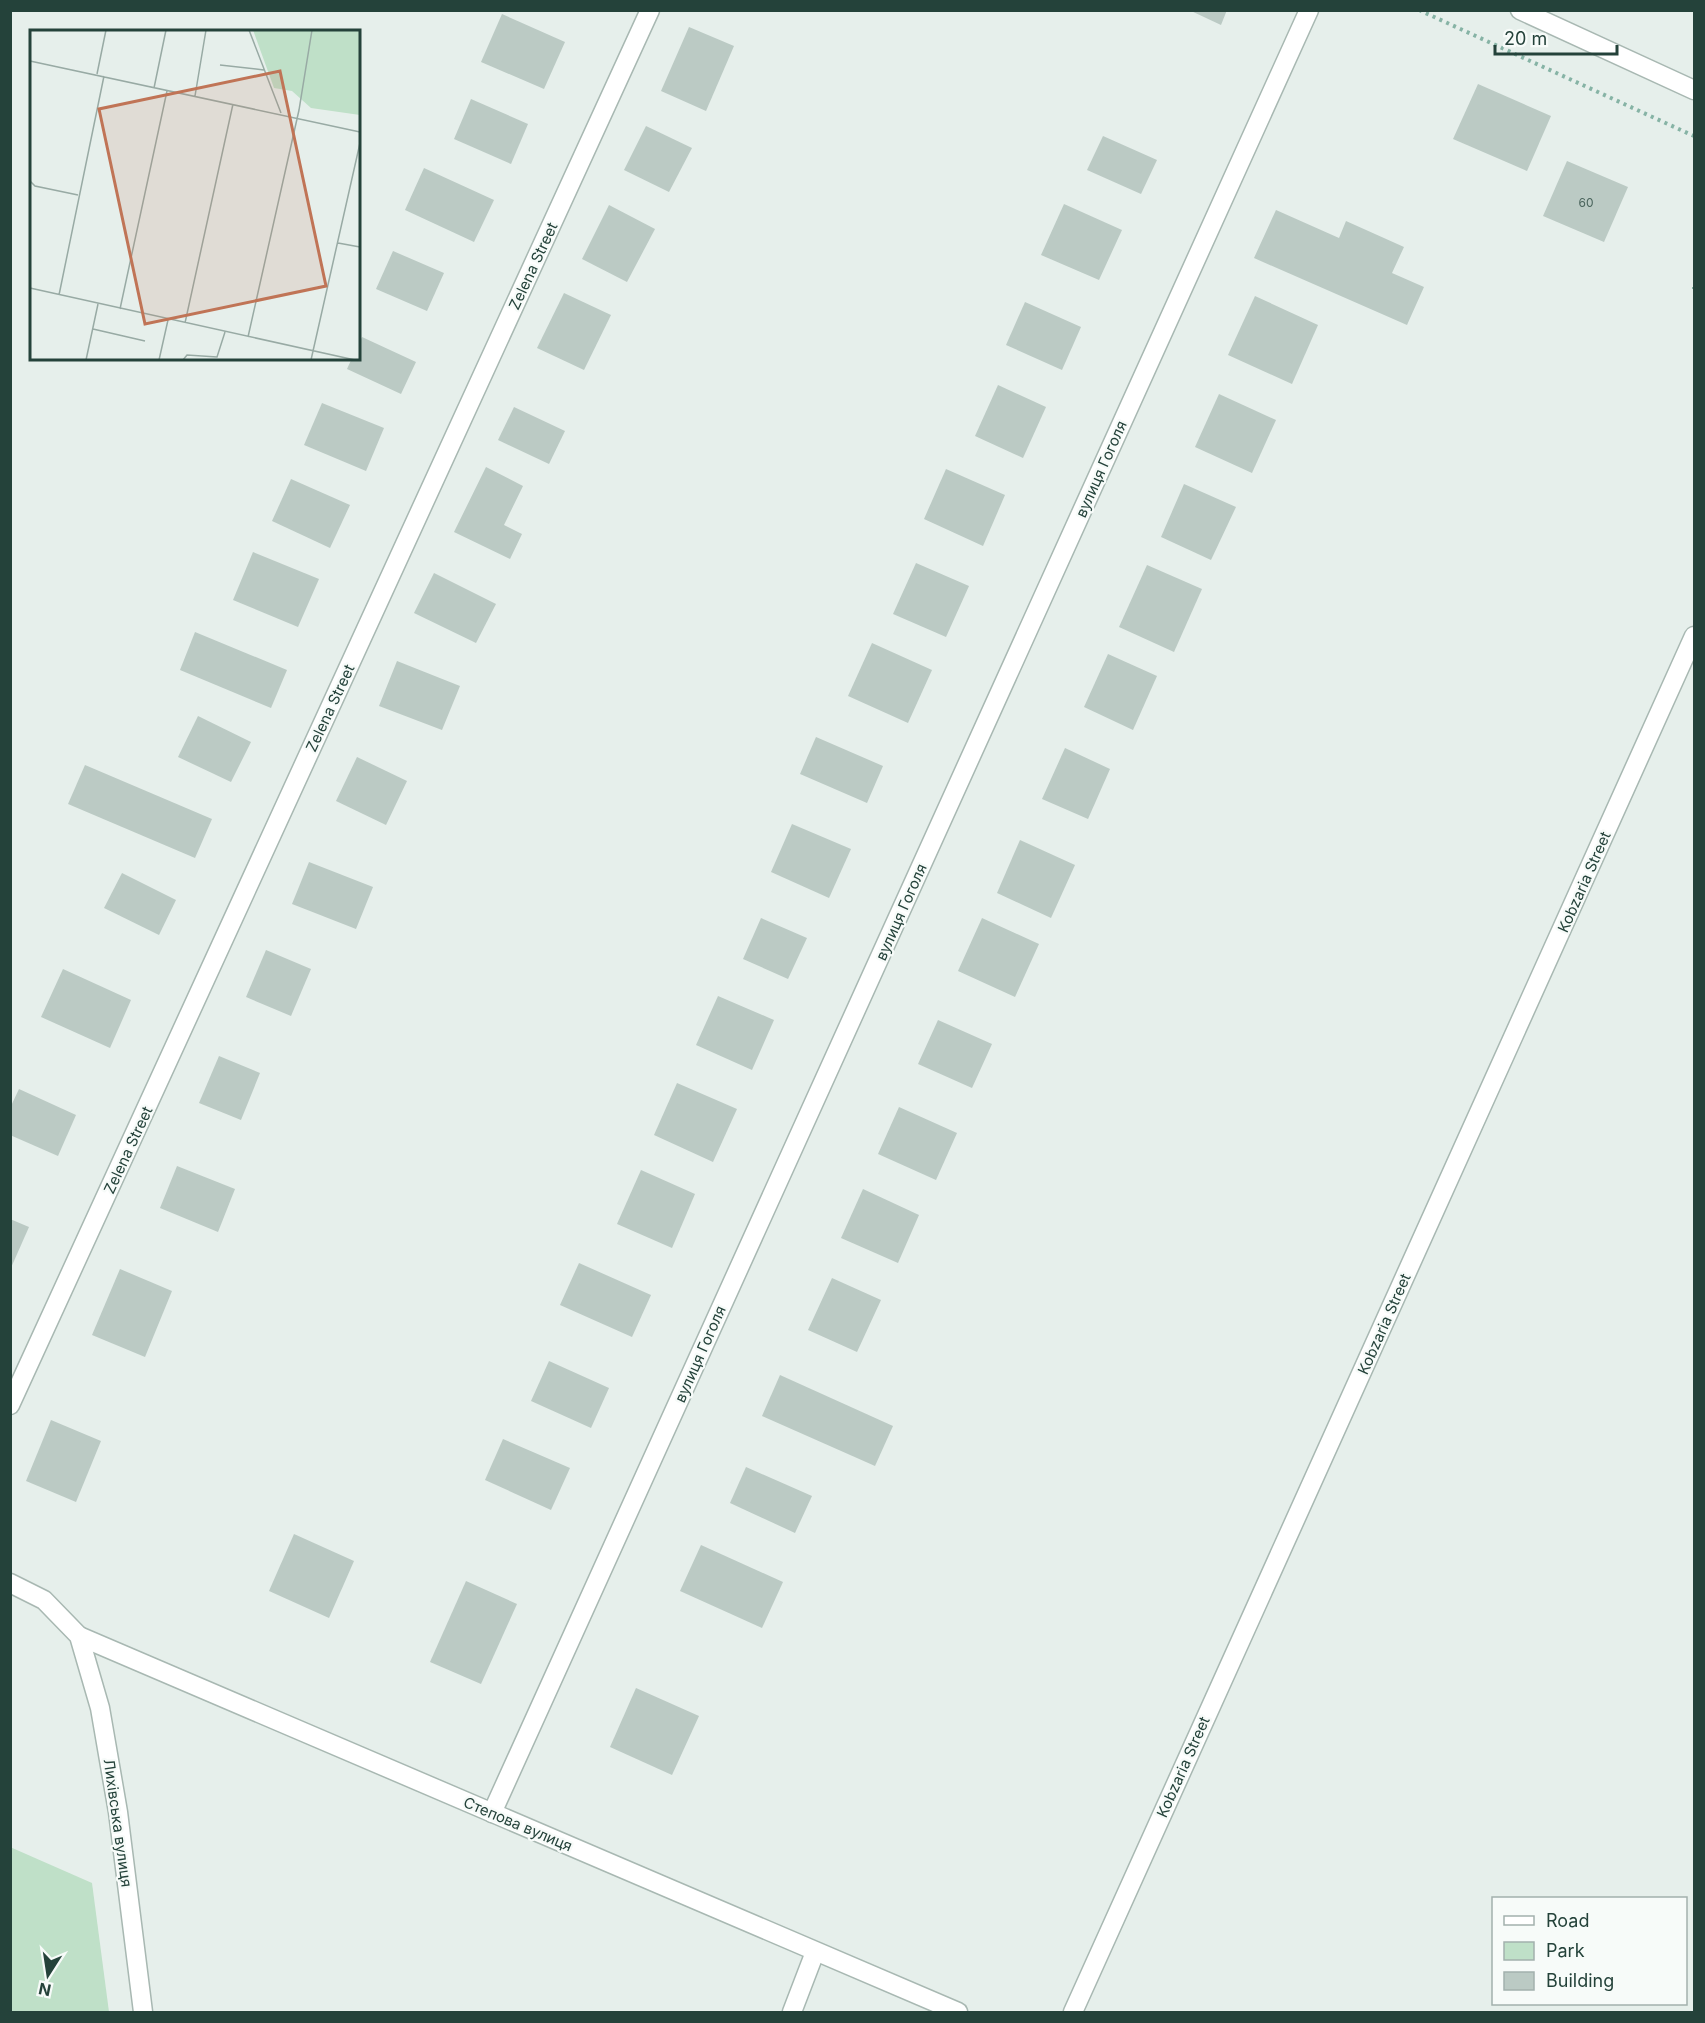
<svg xmlns="http://www.w3.org/2000/svg" width="1705" height="2023" font-family="Inter,sans-serif">
	<style>
		.green { fill: #bfe0c8 }
		.building { fill: #bbcac4 }
		.lines { fill: none; stroke-linecap: round; stroke-linejoin: round }
		.minor-casing { stroke: #a8b8b2; stroke-width: 21 }
		.tertiary-casing { stroke: #a8b8b2; stroke-width: 21 }
		.path { stroke: #86b3a5; stroke-width: 4; stroke-dasharray: 3 4.5; stroke-linecap: butt }
		.minor { stroke: #fff; stroke-width: 18 }
		.tertiary { stroke: #fff; stroke-width: 18 }
		.labels { text-anchor: middle; dominant-baseline: central; stroke-width: 4.5; stroke-linejoin: round; paint-order: stroke }
		.number-label { font-size: 12px; fill: #4a645c }
		.street-label { font-size: 15px; fill: #24423a; stroke: #f7fbf9 }
		.inset-road { fill: none; stroke: #98aaa4; stroke-width: 1.5 }
		.view { fill: #c07456; fill-opacity: 0.15; stroke: #c07456; stroke-width: 3 }
		.inset-edge { fill: none; stroke: #24423a; stroke-width: 3 }
	</style>
	<rect width="100%" height="100%" fill="#e6efeb"/>
	<path class="green" d="M10 1847 92 1883 109 2012H11Z"/>
	<g class="building">
		<path d="M1189 10H1227L1221 25Z"/>
		<path d="M502 14 565 42 544 89 481 62Z"/>
		<path d="M689 27 734 46 706 111 661 91Z"/>
		<path d="M1478 84 1551 116 1527 171 1453 139Z"/>
		<path d="M471 99 528 124 511 164 454 139Z"/>
		<path d="M646 126 692 148 669 192 624 170Z"/>
		<path d="M1103 136 1157 160 1141 194 1087 170Z"/>
		<path d="M1567 161 1628 187 1604 242 1543 216Z"/>
		<path d="M424 168 494 200 474 242 405 210Z"/>
		<path d="M1064 204 1122 230 1099 280 1041 255Z"/>
		<path d="M609 205 655 229 627 282 582 259Z"/>
		<path d="M1276 210 1339 238 1346 221 1404 247 1392 273 1424 287 1407 325 1254 258Z"/>
		<path d="M393 251 444 273 427 311 376 289Z"/>
		<path d="M564 293 611 315 584 370 537 348Z"/>
		<path d="M1255 296 1318 325 1292 384 1228 355Z"/>
		<path d="M1025 302 1081 327 1062 370 1006 345Z"/>
		<path d="M362 337 416 362 401 394 347 369 352 358H358V345Z"/>
		<path d="M998 385 1046 407 1023 458 975 436Z"/>
		<path d="M1219 394 1276 420 1252 473 1195 447Z"/>
		<path d="M322 403 384 428 366 471 304 445Z"/>
		<path d="M514 407 565 431 549 464 498 440Z"/>
		<path d="M486 467 523 486 504 525 522 534 510 559 454 532Z"/>
		<path d="M946 469 1005 495 983 546 924 519Z"/>
		<path d="M291 479 350 505 330 548 272 521Z"/>
		<path d="M1184 484 1236 507 1211 560 1161 537Z"/>
		<path d="M253 552 319 579 298 627 233 600Z"/>
		<path d="M916 563 969 586 946 637 893 614Z"/>
		<path d="M1147 565 1202 589 1174 652 1119 627Z"/>
		<path d="M434 573 496 604 476 643 414 613Z"/>
		<path d="M195 632 287 670 271 708 180 670Z"/>
		<path d="M872 643 932 670 908 723 848 696Z"/>
		<path d="M1108 654 1157 676 1133 730 1084 707Z"/>
		<path d="M397 661 460 686 442 730 379 706Z"/>
		<path d="M198 716 251 742 231 782 178 757Z"/>
		<path d="M816 737 883 766 867 803 800 774Z"/>
		<path d="M1065 748 1110 769 1088 819 1042 799Z"/>
		<path d="M357 757 407 781 386 825 336 801Z"/>
		<path d="M85 765 212 819 195 858 68 804Z"/>
		<path d="M792 824 851 849 829 898 771 872Z"/>
		<path d="M1020 840 1075 865 1051 918 997 893Z"/>
		<path d="M309 862 373 887 356 929 292 904Z"/>
		<path d="M122 873 176 900 159 935 104 908Z"/>
		<path d="M761 918 807 938 788 979 743 959Z"/>
		<path d="M982 918 1039 944 1015 997 958 971Z"/>
		<path d="M266 950 311 969 291 1016 246 997Z"/>
		<path d="M63 969 131 1000 110 1048 41 1017Z"/>
		<path d="M718 996 774 1020 752 1070 696 1045Z"/>
		<path d="M938 1020 992 1044 972 1088 918 1064Z"/>
		<path d="M219 1056 260 1073 241 1120 199 1103Z"/>
		<path d="M677 1083 737 1109 713 1162 654 1135Z"/>
		<path d="M19 1089 76 1115 58 1156 10 1135V1108Z"/>
		<path d="M899 1107 957 1133 936 1180 878 1154Z"/>
		<path d="M177 1166 235 1189 218 1232 160 1208Z"/>
		<path d="M641 1170 695 1194 672 1248 617 1224Z"/>
		<path d="M863 1189 919 1215 898 1263 841 1238Z"/>
		<path d="M10 1219 29 1227 10 1270Z"/>
		<path d="M579 1263 651 1295 632 1337 560 1305Z"/>
		<path d="M120 1269 172 1291 145 1357 92 1335Z"/>
		<path d="M832 1278 881 1300 857 1352 808 1330Z"/>
		<path d="M549 1361 609 1388 591 1428 531 1401Z"/>
		<path d="M780 1375 893 1426 875 1466 762 1416Z"/>
		<path d="M51 1420 101 1441 76 1502 26 1481Z"/>
		<path d="M503 1439 570 1468 551 1510 485 1480Z"/>
		<path d="M746 1467 812 1496 795 1533 730 1503Z"/>
		<path d="M294 1534 354 1561 329 1618 269 1591Z"/>
		<path d="M701 1545 783 1582 762 1628 680 1591Z"/>
		<path d="M466 1581 517 1604 481 1684 430 1662Z"/>
		<path d="M636 1688 699 1716 672 1775 610 1747Z"/>
	</g>
	<g class="lines">
		<defs>
			<g id="minor">
				<path d="M1520 10 1694 90"/>
				<path d="M10 1405 650 10"/>
				<path d="M79 1636 958 2012"/>
				<path d="M492 1813 1309 10"/>
				<path d="M792 2012 815 1952"/>
				<path d="M1073 2012 1694 636"/>
			</g>
			<path id="tertiary" d="M10 1583 44 1600 79 1636 100 1708 118 1812 143 2012"/>
		</defs>
		<use href="#minor" class="minor-casing"/>
		<use href="#tertiary" class="tertiary-casing"/>
		<g class="path">
			<path d="M1419 10 1694 136"/>
			<path d="M1694 287V289"/>
		</g>
		<use href="#minor" class="minor"/>
		<use href="#tertiary" class="tertiary"/>
	</g>
	<g class="labels">
		<g class="number-label">
			<text x="1586" y="202">60</text>
		</g>
		<g class="street-label">
			<text transform="translate(533 266) rotate(-65)">Zelena Street</text>
			<text transform="translate(1101 469) rotate(-66)">вулиця Гоголя</text>
			<text transform="translate(330 708) rotate(-65)">Zelena Street</text>
			<text transform="translate(1584 882) rotate(-66)">Kobzaria Street</text>
			<text transform="translate(901 912) rotate(-66)">вулиця Гоголя</text>
			<text transform="translate(128 1150) rotate(-65)">Zelena Street</text>
			<text transform="translate(1384 1324) rotate(-66)">Kobzaria Street</text>
			<text transform="translate(700 1354) rotate(-66)">вулиця Гоголя</text>
			<text transform="translate(1183 1767) rotate(-66)">Kobzaria Street</text>
			<text transform="translate(118 1823) rotate(82)">Лихівська вулиця</text>
			<text transform="translate(518 1824) rotate(23)">Степова вулиця</text>
		</g>
	</g>
	<g transform="translate(30 30)">
		<rect width="330" height="330" fill="#e6efeb"/>
		<path d="M223 0H330V85L281 78 262 61 244 58Z" fill="#bfe0c8"/>
		<path class="inset-road" d="M219 0 251 83M0 31 330 102M190 35 234 40M67 44 76 0M124 58 136 0M165 66 176 0M0 151 5 156 48 165M308 213 330 217M0 258 325 330M29 265 74 46M90 279 137 61M155 293 203 74M63 299 115 311M218 307 269 80 282 0M56 330 68 274M129 330 138 290M153 330 157 325 187 327 195 302M281 330 330 113"/>
		<path class="view" d="M250 41 296 256 115 294 69 79Z"/>
		<rect width="330" height="330" class="inset-edge"/>
	</g>
	<rect width="1705" height="2023" fill="none" stroke="#24423a" stroke-width="24"/>
	<rect x="1492" y="1897" width="195" height="108" fill="#f7fbf9" stroke="#a3b1ad" stroke-width="1.5"/>
	<rect x="1504" y="1916" width="30" height="9" fill="#ffffff" stroke="#a3b1ad" stroke-width="1.5"/>
	<text x="1546" y="1927" font-size="18" fill="#24423a">Road</text>
	<rect x="1504" y="1942" width="30" height="18" fill="#bfe0c8" stroke="#a3b1ad" stroke-width="1.5"/>
	<text x="1546" y="1957" font-size="18" fill="#24423a">Park</text>
	<rect x="1504" y="1972" width="30" height="18" fill="#bbcac4" stroke="#a3b1ad" stroke-width="1.5"/>
	<text x="1546" y="1987" font-size="18" fill="#24423a">Building</text>
	<g transform="translate(48 1975) rotate(192)" stroke="#f7fbf9" stroke-width="4.5" paint-order="stroke">
	<path d="M0-4.5L10 22L0 15L-10 22Z" fill="#24423a"/>
	<text y="-9" font-size="16" font-weight="bold" text-anchor="middle" fill="#24423a">N</text>
	</g>
	<path d="M1495 45v9h122v-9" fill="none" stroke="#24423a" stroke-width="3"/>
	<text x="1504" y="45" font-size="18" fill="#24423a" stroke="#f7fbf9" stroke-width="4.5" paint-order="stroke">20 m</text>
</svg>
